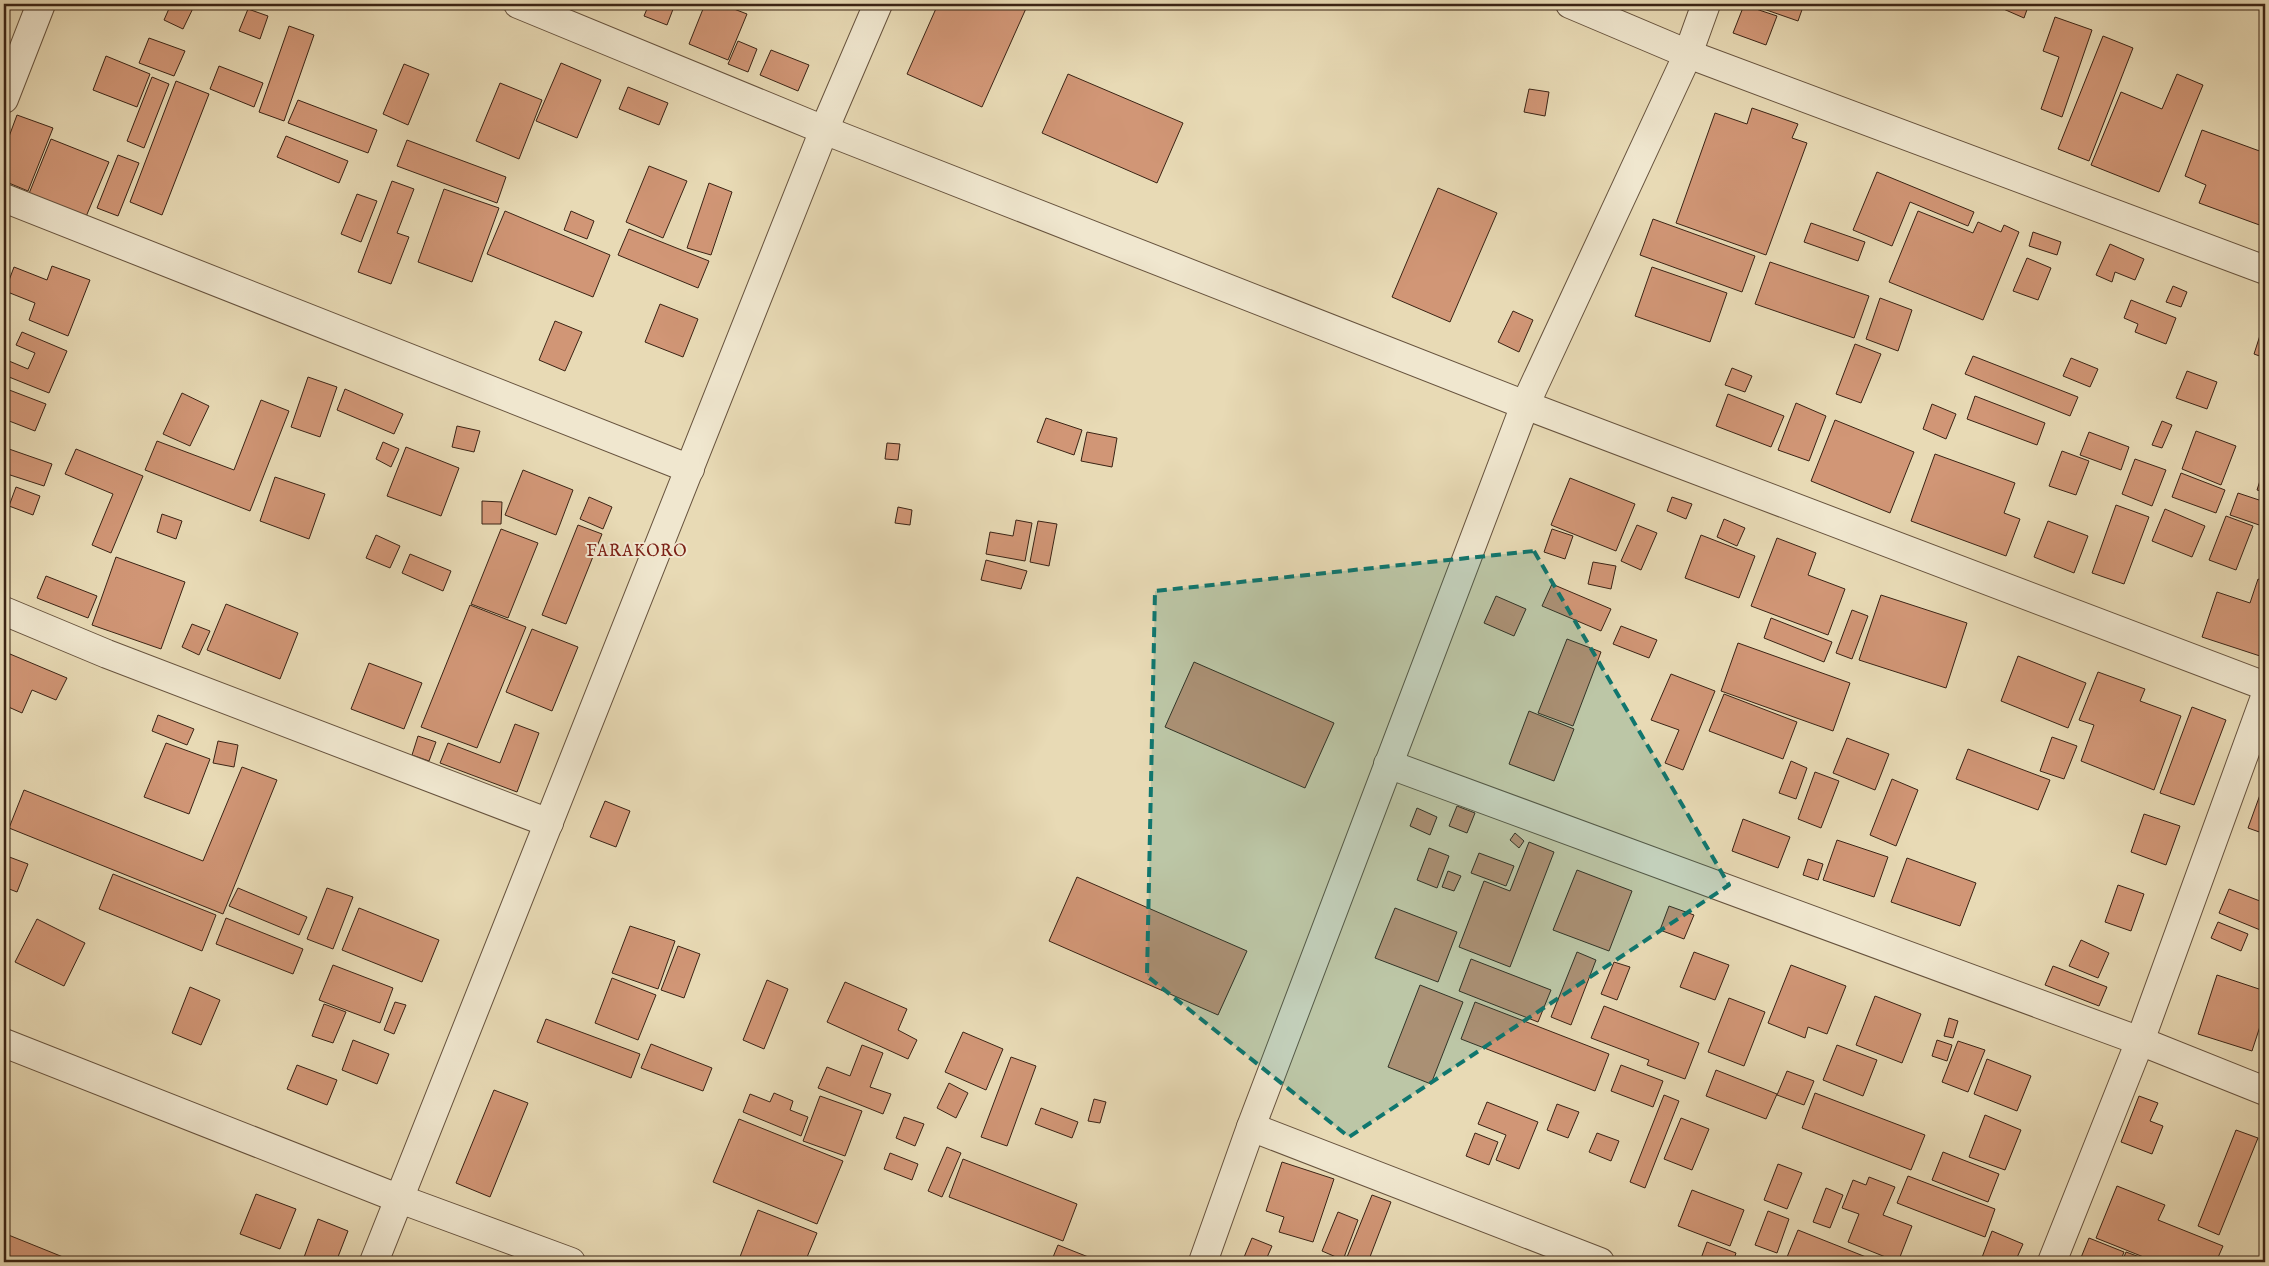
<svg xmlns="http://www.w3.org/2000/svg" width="2269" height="1266" font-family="'IM FELL English',serif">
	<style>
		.building { fill: #d19676; stroke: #3b2415 }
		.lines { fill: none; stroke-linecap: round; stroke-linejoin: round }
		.street-casing { stroke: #66523d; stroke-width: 30 }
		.street { stroke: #f0e7cf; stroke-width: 28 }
		.marked { fill: #0f766e; fill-opacity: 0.2; stroke: #0f766e; stroke-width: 4; stroke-dasharray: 10 6; stroke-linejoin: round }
		.labels { text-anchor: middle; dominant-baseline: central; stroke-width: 4; stroke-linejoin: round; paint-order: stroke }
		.neighbourhood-label { font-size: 16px; letter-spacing: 1px; fill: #7a1f14; stroke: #f0e7cf }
	</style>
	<rect width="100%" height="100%" fill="#e8dab5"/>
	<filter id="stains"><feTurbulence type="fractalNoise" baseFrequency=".004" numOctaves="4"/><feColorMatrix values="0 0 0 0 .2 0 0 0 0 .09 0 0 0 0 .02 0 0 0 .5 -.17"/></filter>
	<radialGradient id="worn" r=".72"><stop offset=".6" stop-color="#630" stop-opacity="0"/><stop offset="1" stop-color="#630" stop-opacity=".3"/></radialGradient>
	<g class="building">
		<path d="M171 4H195L183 29 164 20Z"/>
		<path d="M649 4H675L667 25 644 16Z"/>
		<path d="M705 4H721L747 14 728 60 689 44Z"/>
		<path d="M938 4H1028L982 107 907 74Z"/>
		<path d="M1755 4H1804L1798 21 1755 6Z"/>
		<path d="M1992 4H2029L2024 18Z"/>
		<path d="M1744 5 1777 16 1766 45 1733 33Z"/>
		<path d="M248 9 268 16 260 39 239 31Z"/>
		<path d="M2055 17 2092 30 2062 117 2041 109 2059 57 2043 51Z"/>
		<path d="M289 26 314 35 284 121 259 112Z"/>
		<path d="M2103 36 2133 48 2089 161 2058 149Z"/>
		<path d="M149 38 185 51 174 76 139 63Z"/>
		<path d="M738 41 757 49 748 72 728 64Z"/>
		<path d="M771 50 809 65 798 91 760 75Z"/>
		<path d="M106 56 150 74 137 107 93 90Z"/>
		<path d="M561 63 601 80 577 138 536 121Z"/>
		<path d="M404 64 429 74 408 125 383 114Z"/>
		<path d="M219 66 263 83 254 107 210 89Z"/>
		<path d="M1068 74 1183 123 1157 183 1042 133Z"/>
		<path d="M2177 74 2203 85 2159 192 2091 165 2121 92 2162 109Z"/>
		<path d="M152 77 169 84 144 148 127 141Z"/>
		<path d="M176 81 209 94 162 215 130 202Z"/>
		<path d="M500 83 542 100 519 159 476 141Z"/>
		<path d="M628 87 668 103 659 125 619 109Z"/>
		<path d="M1529 89 1549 92 1545 116 1524 112Z"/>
		<path d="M298 100 377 130 368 153 288 123Z"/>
		<path d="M1752 108 1798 124 1792 138 1807 143 1766 255 1676 223 1715 113 1747 124Z"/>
		<path d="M17 115 53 128 28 191 4 181V150Z"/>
		<path d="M2202 130 2265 153V227L2199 203 2206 185 2185 176Z"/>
		<path d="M286 136 348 161 339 183 277 157Z"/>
		<path d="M51 139 109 162 85 219 28 196Z"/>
		<path d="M407 140 506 177 497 203 397 166Z"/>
		<path d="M118 155 139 163 118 216 97 208Z"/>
		<path d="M649 166 687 181 663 238 626 222Z"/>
		<path d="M1877 172 1974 212 1968 226 1910 202 1892 246 1853 230Z"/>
		<path d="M392 181 414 189 397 233 409 237 391 284 358 272Z"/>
		<path d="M709 183 732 192 711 255 687 248Z"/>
		<path d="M1438 188 1497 213 1450 322 1392 297Z"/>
		<path d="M444 189 499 208 472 282 418 262Z"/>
		<path d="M357 194 377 201 361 242 341 234Z"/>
		<path d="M505 211 610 255 593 297 487 254Z"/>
		<path d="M571 211 594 221 587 239 564 230Z"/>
		<path d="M1918 211 1973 233 1978 222 2001 232 2004 225 2019 232 1983 320 1889 282Z"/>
		<path d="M1653 219 1755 256 1742 292 1640 255Z"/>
		<path d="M1811 223 1865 242 1858 261 1804 242Z"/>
		<path d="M629 229 709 261 698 288 618 255Z"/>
		<path d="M2033 232 2061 242 2057 255 2029 246Z"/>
		<path d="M2110 244 2144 259 2135 280 2115 272 2112 282 2096 275Z"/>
		<path d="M2027 258 2051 268 2038 300 2013 291Z"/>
		<path d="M1770 262 1869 296 1854 338 1755 304Z"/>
		<path d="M52 266 90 280 68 336 29 320 35 303 5 291 14 267 47 280Z"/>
		<path d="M1652 267 1727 293 1710 342 1635 316Z"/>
		<path d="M2173 286 2187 292 2181 307 2166 302Z"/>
		<path d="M1880 298 1912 310 1898 351 1866 339Z"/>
		<path d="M2131 300 2176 318 2166 344 2135 332 2138 324 2124 318Z"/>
		<path d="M660 304 698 319 683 357 645 342Z"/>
		<path d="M1513 311 1533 320 1519 352 1498 342Z"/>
		<path d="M555 321 582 332 565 371 539 360Z"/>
		<path d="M2263 326 2265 327V358L2254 354Z"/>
		<path d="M22 332 67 351 49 393 4 375 9 361 28 369 35 353 16 345Z"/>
		<path d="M1855 344 1881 354 1861 403 1836 394Z"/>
		<path d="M1973 356 2078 397 2070 416 1965 374Z"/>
		<path d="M2071 358 2098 369 2090 387 2063 376Z"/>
		<path d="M1732 368 1752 376 1745 392 1725 385Z"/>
		<path d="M2187 371 2217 382 2207 409 2176 398Z"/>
		<path d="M308 377 337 387 320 437 291 427Z"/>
		<path d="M4 388 46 404 35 431 4 419Z"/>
		<path d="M345 389 403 414 394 434 337 410Z"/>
		<path d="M182 393 209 406 190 446 163 434Z"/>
		<path d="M1728 394 1784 416 1771 447 1716 426Z"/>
		<path d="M1975 396 2045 423 2037 445 1967 419Z"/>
		<path d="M261 400 289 411 250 511 145 470 157 441 234 470Z"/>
		<path d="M1796 403 1826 416 1809 461 1778 450Z"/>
		<path d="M1932 404 1956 414 1946 439 1923 429Z"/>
		<path d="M1046 418 1082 430 1074 455 1037 442Z"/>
		<path d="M1835 420 1914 452 1890 513 1811 481Z"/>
		<path d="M2162 421 2172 425 2162 448 2152 445Z"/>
		<path d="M457 426 480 431 474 452 452 447Z"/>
		<path d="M2196 431 2236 446 2221 485 2182 469Z"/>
		<path d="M1087 432 1117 438 1112 467 1081 461Z"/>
		<path d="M2089 432 2129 447 2121 470 2080 455Z"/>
		<path d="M383 442 399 449 391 467 376 459Z"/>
		<path d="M887 443 900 444 898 460 885 459Z"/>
		<path d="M406 447 459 468 441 516 387 496Z"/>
		<path d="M9 449 52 464 44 486 4 473V464Z"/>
		<path d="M76 449 143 476 111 553 92 545 113 494 65 474Z"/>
		<path d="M2062 451 2089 461 2076 495 2049 486Z"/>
		<path d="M1935 454 2015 483 2004 513 2020 519 2006 556 1911 521Z"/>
		<path d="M2135 459 2166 470 2152 506 2122 494Z"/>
		<path d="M2265 465V492L2257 490Z"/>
		<path d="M523 470 573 490 556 535 505 515Z"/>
		<path d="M2181 473 2225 490 2216 513 2172 497Z"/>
		<path d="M275 477 325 494 309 539 260 521Z"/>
		<path d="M1570 478 1635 504 1616 551 1551 525Z"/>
		<path d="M16 487 40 496 33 515 9 506Z"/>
		<path d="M2238 493 2265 502V527L2230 515Z"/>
		<path d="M589 497 612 507 603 529 580 519Z"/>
		<path d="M1672 497 1692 504 1686 519 1667 511Z"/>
		<path d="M482 501 502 502 501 524H482Z"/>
		<path d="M2116 505 2149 517 2124 584 2092 573Z"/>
		<path d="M898 507 912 510 910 525 895 523Z"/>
		<path d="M2165 509 2205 526 2192 557 2152 541Z"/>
		<path d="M162 514 182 521 176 539 157 532Z"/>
		<path d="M2226 516 2253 526 2236 570 2209 560Z"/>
		<path d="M1724 519 1745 528 1737 546 1717 537Z"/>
		<path d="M1016 520 1032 523 1025 561 986 554 990 532 1013 536Z"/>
		<path d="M1038 521 1057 524 1049 566 1030 562Z"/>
		<path d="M2048 521 2088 536 2074 573 2034 557Z"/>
		<path d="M578 525 602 534 566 624 542 615Z"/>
		<path d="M1637 525 1657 533 1641 570 1621 561Z"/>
		<path d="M501 529 538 543 508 618 471 604Z"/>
		<path d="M1552 529 1573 536 1565 559 1544 552Z"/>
		<path d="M376 535 400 546 390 568 366 558Z"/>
		<path d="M1701 535 1755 556 1739 598 1685 578Z"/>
		<path d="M1777 538 1816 553 1808 575 1845 589 1828 635 1751 606Z"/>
		<path d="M410 554 451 571 443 591 402 573Z"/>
		<path d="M116 557 185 582 161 649 92 625Z"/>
		<path d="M986 560 1027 571 1021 589 981 580Z"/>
		<path d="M1593 562 1616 566 1611 589 1588 584Z"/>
		<path d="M46 576 97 596 88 618 37 598Z"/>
		<path d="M2258 579 2265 582V642L2260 656 2202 637 2217 592 2250 603Z"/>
		<path d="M1552 584 1611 609 1601 631 1542 606Z"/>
		<path d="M1881 595 1967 623 1946 688 1859 660Z"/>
		<path d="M1496 596 1526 609 1514 636 1484 623Z"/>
		<path d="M226 604 298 633 280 679 207 650Z"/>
		<path d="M470 605 526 627 477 748 421 727Z"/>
		<path d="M1852 610 1868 616 1852 659 1836 653Z"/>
		<path d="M1771 618 1832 642 1824 662 1764 638Z"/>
		<path d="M192 624 210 631 199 655 182 647Z"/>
		<path d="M1621 626 1657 640 1649 658 1613 644Z"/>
		<path d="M532 629 578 647 552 711 506 692Z"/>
		<path d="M1567 639 1601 652 1573 726 1538 713Z"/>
		<path d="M1738 643 1850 683 1833 731 1721 691Z"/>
		<path d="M10 654 67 678 56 700 32 690 22 713 4 705V668Z"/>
		<path d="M2018 656 2086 683 2068 728 2001 701Z"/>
		<path d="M1194 662 1334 723 1305 788 1165 727Z"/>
		<path d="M369 663 422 683 404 729 351 709Z"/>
		<path d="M2098 672 2145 689 2140 701 2181 716 2154 790 2081 761 2094 725 2079 720Z"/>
		<path d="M1671 674 1715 691 1683 770 1665 763 1679 730 1651 720Z"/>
		<path d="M1724 694 1797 722 1783 759 1709 731Z"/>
		<path d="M2192 707 2226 720 2194 805 2160 793Z"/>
		<path d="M1529 711 1574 729 1554 781 1509 764Z"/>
		<path d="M158 715 194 729 187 745 152 731Z"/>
		<path d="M515 724 539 733 517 792 440 763 448 743 500 763Z"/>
		<path d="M418 736 436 742 429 761 412 755Z"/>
		<path d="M2052 737 2077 746 2064 779 2040 771Z"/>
		<path d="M1847 738 1889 754 1875 790 1833 773Z"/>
		<path d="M218 741 238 745 234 767 213 763Z"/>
		<path d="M166 743 210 759 189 814 144 797Z"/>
		<path d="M1968 749 2050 780 2038 810 1956 779Z"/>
		<path d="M1791 761 1807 768 1796 799 1779 793Z"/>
		<path d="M242 767 277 780 223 914 9 828 24 790 203 861Z"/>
		<path d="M1815 772 1839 781 1821 828 1798 819Z"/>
		<path d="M1892 779 1918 790 1896 846 1870 835Z"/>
		<path d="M2261 792 2265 793V834L2248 828Z"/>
		<path d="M605 801 630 811 616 847 590 837Z"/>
		<path d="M1457 806 1475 813 1467 833 1449 826Z"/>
		<path d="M1417 808 1437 817 1430 835 1410 826Z"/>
		<path d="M2144 814 2180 826 2166 865 2131 852Z"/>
		<path d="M1743 819 1790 837 1778 868 1732 851Z"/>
		<path d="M1515 833 1524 841 1519 848 1510 840Z"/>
		<path d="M1837 840 1888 857 1874 897 1823 880Z"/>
		<path d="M1529 842 1554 852 1510 967 1459 947 1484 881 1510 891Z"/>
		<path d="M1429 848 1449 856 1437 888 1417 880Z"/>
		<path d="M1479 853 1514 866 1506 886 1471 873Z"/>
		<path d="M4 855 28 864 17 892 4 887Z"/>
		<path d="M1907 858 1976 883 1960 926 1891 902Z"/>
		<path d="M1808 859 1823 864 1818 880 1803 875Z"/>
		<path d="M1577 870 1632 891 1609 951 1553 930Z"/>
		<path d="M1448 871 1461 876 1454 891 1442 887Z"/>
		<path d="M113 874 216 915 202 951 99 909Z"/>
		<path d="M1077 877 1247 951 1218 1015 1049 941Z"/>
		<path d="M2118 885 2144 894 2131 931 2105 922Z"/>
		<path d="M238 888 307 917 299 935 229 906Z"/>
		<path d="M327 888 353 897 333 949 307 939Z"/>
		<path d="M2229 889 2265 903V932L2219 913Z"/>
		<path d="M1669 906 1694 915 1684 939 1660 930Z"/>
		<path d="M359 908 439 940 422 982 342 950Z"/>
		<path d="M1395 908 1457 932 1438 982 1375 958Z"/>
		<path d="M226 918 303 949 293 974 216 944Z"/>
		<path d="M37 919 85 943 64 986 15 962Z"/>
		<path d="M2218 922 2248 934 2241 951 2211 938Z"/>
		<path d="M630 926 675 941 658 989 612 973Z"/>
		<path d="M2081 940 2109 953 2098 978 2069 966Z"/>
		<path d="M678 946 700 954 684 998 661 990Z"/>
		<path d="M1577 952 1596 960 1571 1025 1551 1017Z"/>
		<path d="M1694 952 1729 965 1715 1000 1680 987Z"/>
		<path d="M1471 959 1551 990 1538 1022 1459 991Z"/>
		<path d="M1614 962 1630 967 1617 1000 1601 994Z"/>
		<path d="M333 965 393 988 380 1023 319 1000Z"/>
		<path d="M1791 965 1846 986 1827 1034 1808 1027 1805 1038 1768 1023Z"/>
		<path d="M2053 966 2107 987 2099 1006 2045 985Z"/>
		<path d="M2217 975 2265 991V1011L2252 1051 2198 1034Z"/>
		<path d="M612 978 656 995 638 1040 595 1023Z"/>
		<path d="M767 980 788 989 764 1049 743 1040Z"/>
		<path d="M845 982 907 1009 898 1030 917 1040 908 1059 827 1022Z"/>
		<path d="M1420 985 1463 1002 1431 1084 1388 1067Z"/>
		<path d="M190 987 220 1000 201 1045 172 1033Z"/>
		<path d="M1875 996 1921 1014 1902 1063 1856 1045Z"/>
		<path d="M1729 998 1765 1012 1744 1066 1708 1052Z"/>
		<path d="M395 1002 406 1005 394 1034 384 1030Z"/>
		<path d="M1475 1002 1609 1054 1595 1091 1461 1039Z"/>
		<path d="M324 1004 346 1012 333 1043 312 1036Z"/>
		<path d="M1604 1006 1699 1043 1685 1079 1647 1065 1649 1060 1591 1038Z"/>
		<path d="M1949 1018 1958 1021 1953 1038 1944 1036Z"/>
		<path d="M546 1019 640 1054 631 1078 537 1042Z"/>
		<path d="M963 1032 1003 1049 986 1090 945 1072Z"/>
		<path d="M353 1040 389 1054 377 1084 342 1070Z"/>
		<path d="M1937 1040 1952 1045 1947 1061 1932 1056Z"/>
		<path d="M1958 1041 1985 1050 1968 1092 1942 1082Z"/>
		<path d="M651 1044 712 1068 703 1091 641 1068Z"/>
		<path d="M862 1045 883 1053 870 1087 891 1094 883 1114 818 1088 827 1067 850 1076Z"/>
		<path d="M1837 1045 1877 1060 1863 1096 1823 1080Z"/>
		<path d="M1011 1057 1036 1066 1007 1146 981 1137Z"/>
		<path d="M1987 1059 2031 1076 2017 1111 1974 1094Z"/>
		<path d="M297 1065 337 1080 327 1105 287 1089Z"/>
		<path d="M1621 1065 1663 1081 1653 1107 1611 1091Z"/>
		<path d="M1716 1070 1777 1094 1766 1119 1706 1096Z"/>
		<path d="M1787 1071 1814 1081 1804 1105 1777 1095Z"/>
		<path d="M949 1083 968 1093 956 1118 937 1108Z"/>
		<path d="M494 1090 528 1103 490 1197 456 1183Z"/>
		<path d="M774 1093 793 1101 790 1110 808 1117 801 1136 743 1112 750 1094 770 1102Z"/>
		<path d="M1815 1093 1925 1135 1911 1170 1802 1128Z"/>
		<path d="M1664 1095 1679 1101 1645 1188 1630 1182Z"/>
		<path d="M820 1096 862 1111 845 1156 803 1141Z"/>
		<path d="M2139 1096 2158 1103 2150 1121 2163 1126 2152 1154 2121 1142Z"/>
		<path d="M1094 1099 1106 1102 1100 1123 1088 1121Z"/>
		<path d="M1487 1102 1538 1122 1519 1169 1496 1160 1506 1135 1478 1124Z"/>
		<path d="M1557 1104 1579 1112 1568 1138 1547 1130Z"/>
		<path d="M1041 1108 1078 1122 1072 1138 1035 1124Z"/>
		<path d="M1985 1115 2021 1130 2005 1170 1969 1157Z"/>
		<path d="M904 1117 924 1124 915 1146 896 1138Z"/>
		<path d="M1681 1118 1709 1129 1692 1170 1664 1159Z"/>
		<path d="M739 1119 843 1161 817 1224 713 1182Z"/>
		<path d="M2236 1130 2258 1138 2219 1235 2198 1226Z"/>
		<path d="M1475 1133 1498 1142 1489 1165 1466 1156Z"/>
		<path d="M1597 1133 1619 1141 1611 1161 1589 1152Z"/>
		<path d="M947 1147 961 1153 942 1197 928 1191Z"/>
		<path d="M1943 1152 1999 1174 1988 1202 1932 1180Z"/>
		<path d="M890 1153 918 1164 912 1180 884 1169Z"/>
		<path d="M963 1159 1077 1204 1063 1241 949 1197Z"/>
		<path d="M1282 1162 1334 1179 1313 1242 1279 1232 1284 1217 1266 1211Z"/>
		<path d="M1778 1164 1802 1173 1787 1209 1764 1200Z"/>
		<path d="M1908 1176 1995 1209 1985 1237 1897 1203Z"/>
		<path d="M1869 1177 1895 1187 1883 1215 1912 1226 1898 1262 1848 1242 1859 1214 1842 1208 1853 1180 1866 1185Z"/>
		<path d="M2117 1186 2165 1205 2158 1220 2223 1246 2216 1262H2156L2096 1238Z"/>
		<path d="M1826 1188 1843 1195 1830 1228 1813 1222Z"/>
		<path d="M1692 1190 1744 1210 1730 1246 1678 1226Z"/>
		<path d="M256 1194 296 1209 280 1249 240 1234Z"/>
		<path d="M1372 1195 1391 1202 1368 1262H1345Z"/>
		<path d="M758 1210 817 1233 805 1262H738Z"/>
		<path d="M1768 1211 1789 1219 1777 1253 1755 1245Z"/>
		<path d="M1338 1212 1358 1220 1343 1260 1322 1251Z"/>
		<path d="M318 1219 348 1231 336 1262H308L303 1260Z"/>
		<path d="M1798 1230 1866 1257 1865 1262H1785Z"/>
		<path d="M1992 1231 2023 1244 2015 1262H1987L1981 1260Z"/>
		<path d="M6 1234 63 1257 61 1262H4V1240Z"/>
		<path d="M1252 1238 1272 1246 1265 1262H1242Z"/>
		<path d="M2089 1238 2124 1252 2120 1262H2087L2080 1260Z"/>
		<path d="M1707 1242 1736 1253 1733 1262 1700 1261Z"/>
		<path d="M1058 1245 1101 1262H1051Z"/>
		<path d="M2126 1252 2153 1262H2122Z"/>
	</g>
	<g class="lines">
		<defs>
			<g id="street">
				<path d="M518 4 824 130 1525 405 2265 686"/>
				<path d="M1570 4 1688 54 2265 270"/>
				<path d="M4 99 41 4"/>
				<path d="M4 198 690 469"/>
				<path d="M4 611 107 654 549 823"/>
				<path d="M1388 764 2140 1041 2265 1091"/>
				<path d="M4 1043 400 1199 571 1262"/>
				<path d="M1251 1127 1600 1262"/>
				<path d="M374 1262 824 130 878 4"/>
				<path d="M1203 1262 1251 1127 1525 405 1688 54 1706 4"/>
				<path d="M2052 1262 2140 1041 2265 697"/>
			</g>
		</defs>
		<use href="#street" class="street-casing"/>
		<use href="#street" class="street"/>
	</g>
	<path class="marked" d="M1534 551 1729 885 1349 1137 1147 976 1155 591Z"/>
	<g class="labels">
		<g class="neighbourhood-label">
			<text x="637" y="552">FARAKORO</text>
		</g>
	</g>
	<rect width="2269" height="1266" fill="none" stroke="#e8dab5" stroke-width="20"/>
	<rect x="5" y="5" width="2259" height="1256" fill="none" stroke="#3b2415" stroke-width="2.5"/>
	<rect x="10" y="10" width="2249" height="1246" fill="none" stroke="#3b2415"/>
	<rect width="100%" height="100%" filter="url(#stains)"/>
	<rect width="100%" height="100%" fill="url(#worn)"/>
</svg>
